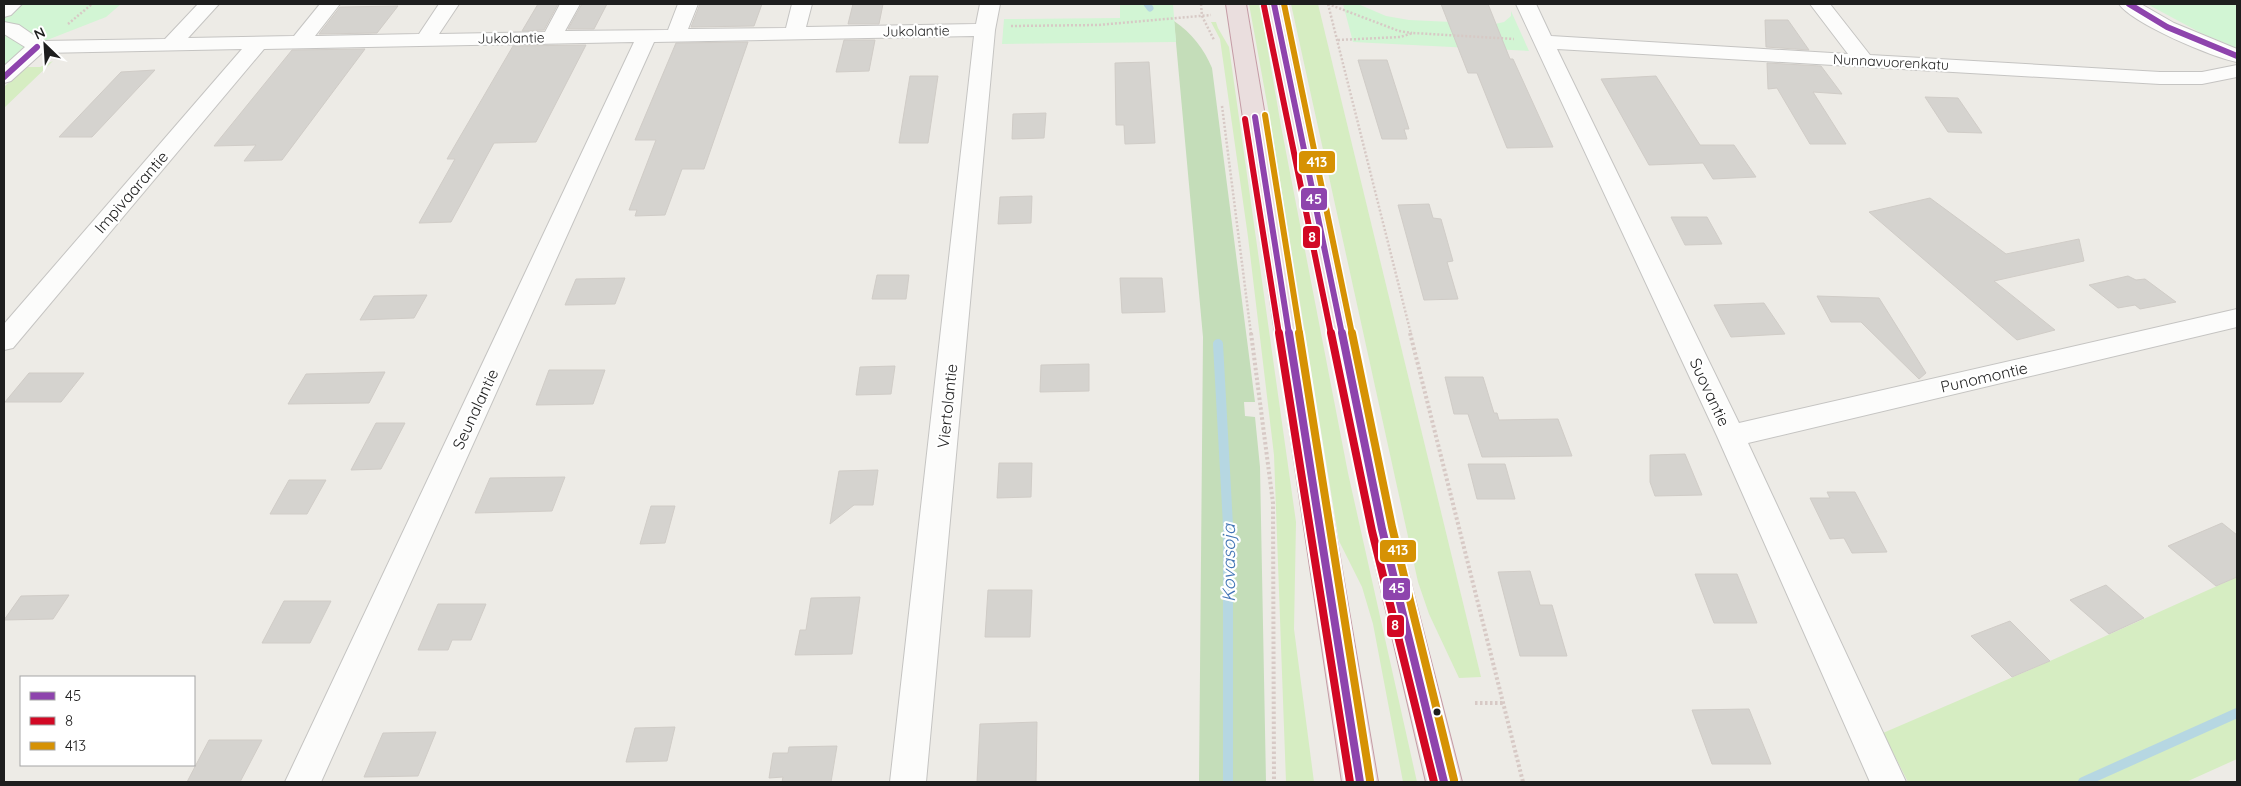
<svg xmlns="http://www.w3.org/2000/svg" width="2241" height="786" font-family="Quicksand,sans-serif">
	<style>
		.grass { fill: #d6edc2 }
		.forest { fill: #c4ddb9 }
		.park { fill: #d2f5d4 }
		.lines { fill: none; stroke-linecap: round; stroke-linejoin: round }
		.stream-far1 { stroke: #b6d7e2; stroke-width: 7 }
		.stream { stroke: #b6d7e2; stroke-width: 10 }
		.building { fill: #d5d3cf; stroke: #d0ccc7 }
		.minor-casing { stroke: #c5c4c2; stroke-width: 2 }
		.highway-casing { stroke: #c59ba5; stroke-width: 2 }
		.path-far1 { stroke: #d7c9c5; stroke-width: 2.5; stroke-dasharray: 2 2; stroke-linecap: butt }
		.path { stroke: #d7c9c5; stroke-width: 4; stroke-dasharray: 2.5 2.5; stroke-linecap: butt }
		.minor { fill: #fcfcfb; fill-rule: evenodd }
		.highway { fill: #eadede; fill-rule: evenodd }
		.bus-1-far1-casing { stroke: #fff; stroke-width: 9 }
		.bus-1-casing { stroke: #fff; stroke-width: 12 }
		.bus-2-far1-casing { stroke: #fff; stroke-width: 9 }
		.bus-2-casing { stroke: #fff; stroke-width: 12 }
		.bus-3-far1-casing { stroke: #fff; stroke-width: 9 }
		.bus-3-casing { stroke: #fff; stroke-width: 12 }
		.bus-1-far1 { stroke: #8e44ad; stroke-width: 6 }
		.bus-1 { stroke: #8e44ad; stroke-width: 8 }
		.bus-2-far1 { stroke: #d20824; stroke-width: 6 }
		.bus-2 { stroke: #d20824; stroke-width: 8 }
		.bus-3-far1 { stroke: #d69204; stroke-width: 6 }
		.bus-3 { stroke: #d69204; stroke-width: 8 }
		.bus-dot { fill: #1e1e1e; stroke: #fff; stroke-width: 2 }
		.labels { text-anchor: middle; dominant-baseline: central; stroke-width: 4.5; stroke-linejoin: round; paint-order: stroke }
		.far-street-label { font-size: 14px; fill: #1e1e1e; stroke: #fff }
		.street-label { font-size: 16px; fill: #1e1e1e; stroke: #fff }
		.water-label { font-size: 18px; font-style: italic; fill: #4275b5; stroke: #fff }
		.line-badge { stroke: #fff; stroke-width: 2 }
		.badge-label { font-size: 14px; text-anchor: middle; font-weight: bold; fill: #fff }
	</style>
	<rect width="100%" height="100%" fill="#edebe6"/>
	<g class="grass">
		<path d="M1249 4H1260L1281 126 1348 473 1417 782H1403L1373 624 1362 587 1339 541 1271 125Z"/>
		<path d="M1291 4H1318L1481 677 1459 678 1429 614 1418 582Z"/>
		<path d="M1211 22H1216L1218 28 1229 47 1296 522 1294 629 1314 782H1286L1274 455 1248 237 1220 39Z"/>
		<path d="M53 61 4 108V87L25 67H40Z"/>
		<path d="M2237 577V759L2186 782H1908L1883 733 2050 661Z"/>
	</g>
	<path class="forest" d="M1174 21C1192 33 1204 49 1212 68L1255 402H1244L1245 416 1255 417 1260 467 1266 782H1199L1203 337Z"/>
	<g class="park">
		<path d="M4 4H121L106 17 42 42 4 75Z"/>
		<path d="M1120 4H1173L1176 42 1002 44 1004 19 1120 18Z"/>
		<path d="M1343 4H1358L1386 16 1409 20 1495 24 1504 22 1511 16V11L1529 51 1353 42Z"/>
		<path d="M2147 4H2237V48L2201 33Z"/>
	</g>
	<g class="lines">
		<path class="stream-far1" d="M1147 4 1150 8"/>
		<g class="stream">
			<path d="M1218 344 1228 525V782"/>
			<path d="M2083 782 2237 713"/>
		</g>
	</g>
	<g class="building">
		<path d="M538 4H558L544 30 522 31Z"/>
		<path d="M582 4H607L594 29H568Z"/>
		<path d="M700 4H762L754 26 691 27Z"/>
		<path d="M853 4H883L879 24H848Z"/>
		<path d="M1441 4H1488L1510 59H1513L1553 147 1507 148 1477 73H1468Z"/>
		<path d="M398 6 377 33 319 34 340 7Z"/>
		<path d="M1765 20H1788L1809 50 1766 47Z"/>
		<path d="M844 40H875L869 71 836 72Z"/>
		<path d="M748 42 704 169H682L665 215 635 216 637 210H629L656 140H635L676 43Z"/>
		<path d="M586 45 536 142 494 143 451 222 419 223 455 159H447L513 46Z"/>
		<path d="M365 49 282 160 244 161 256 145 214 146 292 50Z"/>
		<path d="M1358 60H1387L1409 129H1404L1407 139H1382Z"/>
		<path d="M1149 62 1155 143 1125 144 1124 125H1116L1115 63Z"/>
		<path d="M1767 63 1821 66 1842 94 1813 92 1846 144H1810L1777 88 1768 89Z"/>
		<path d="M155 70 92 137H59L121 72Z"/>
		<path d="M910 76H938L928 143H899Z"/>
		<path d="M1656 76 1700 145H1734L1756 177 1713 179 1703 163 1649 165 1601 79Z"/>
		<path d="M1925 97 1958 98 1982 133 1948 132Z"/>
		<path d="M1046 113 1044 138 1012 139 1013 114Z"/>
		<path d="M1032 196 1031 223 998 224 1000 197Z"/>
		<path d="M1930 198 2006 254 2079 239 2084 261 1994 281 2055 330 2017 340 1869 212Z"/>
		<path d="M1429 204 1433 218 1441 219 1453 261 1447 262 1458 299 1424 300 1398 205Z"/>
		<path d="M1671 217H1707L1722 244 1685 245Z"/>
		<path d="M877 275H909L906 299H872Z"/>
		<path d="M2128 276 2136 280 2145 279 2176 302 2140 309 2135 305 2118 308 2089 285Z"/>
		<path d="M625 278 615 304 565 305 576 279Z"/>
		<path d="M1120 278H1162L1165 312 1122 313Z"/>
		<path d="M427 295 414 318 360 320 374 296Z"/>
		<path d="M1817 296 1879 298 1926 373 1919 379 1861 322H1831Z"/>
		<path d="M1764 303 1785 334 1731 337 1714 305Z"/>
		<path d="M1089 364V391L1040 392 1041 365Z"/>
		<path d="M895 366 891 394 856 395 860 367Z"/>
		<path d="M549 370H605L593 404 536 405Z"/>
		<path d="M385 372 369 403 288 404 306 374Z"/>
		<path d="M29 373H84L61 402H5Z"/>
		<path d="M1445 377H1483L1494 413H1497L1499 420 1558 419 1572 456 1482 457 1468 414H1454Z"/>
		<path d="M376 423H405L381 469 351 470Z"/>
		<path d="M1685 454 1702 495 1655 496 1650 482V455Z"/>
		<path d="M999 463H1032L1031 497 997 498Z"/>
		<path d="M1468 464H1505L1515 499H1477Z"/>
		<path d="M878 470 873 505H854L830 524 839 471Z"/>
		<path d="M565 477 552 511 475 513 490 478Z"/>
		<path d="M289 480H326L307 514H270Z"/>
		<path d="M1827 492H1855L1887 552 1852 553 1844 538 1830 539 1810 498H1830Z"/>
		<path d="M651 506H675L665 543 640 544Z"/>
		<path d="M2222 523 2237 535V577L2216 586 2168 546Z"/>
		<path d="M1530 571 1540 605H1552L1567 656H1520L1498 572Z"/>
		<path d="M1695 574H1737L1757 623H1714Z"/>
		<path d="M2106 585 2144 618 2109 634 2070 600Z"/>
		<path d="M988 590H1032L1030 637H985Z"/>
		<path d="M69 595 53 619 4 620 21 596Z"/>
		<path d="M860 597 852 654 795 655 800 630H806L811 598Z"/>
		<path d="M284 601H331L310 643H262Z"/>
		<path d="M438 604H486L471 640H452L448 650H418Z"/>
		<path d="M2010 621 2050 661 2012 677 1971 636Z"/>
		<path d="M1749 709 1771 764H1712L1692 710Z"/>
		<path d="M1037 722 1036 782H977L980 724Z"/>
		<path d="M675 727 667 761 626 762 635 728Z"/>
		<path d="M436 732 418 776 364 777 383 733Z"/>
		<path d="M209 740H262L240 782H187Z"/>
		<path d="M837 746 831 782H782L783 777 769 778 773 753H788L789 747Z"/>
	</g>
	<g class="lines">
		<defs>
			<g id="minor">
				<path d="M4 4H22L11 15 4 17Z"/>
				<path d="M198 4H219L188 38 294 36 320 4H340L315 36 419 34 439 4H459L439 34 545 32 560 4H580L565 31 668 30 678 4H698L688 29 786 28 792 4H812L806 27 976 24 980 4H1000L995 30 926 782H890L974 36 654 42 321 782H285L634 42 264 49 13 348 4 350V324L242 49 42 53 11 81 4 83V66L25 47 4 34V22L19 25 42 41 165 39Z"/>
				<path d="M1516 4H1536L1551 36 1848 54 1810 4H1830L1870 55 2160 72H2202L2237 65V77L2202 84H2160L1557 49 1739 423 2237 309V327L1748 443 1906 782H1870L1717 436Z"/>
				<path d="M2119 4H2141L2174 23 2237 49V62C2212 57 2133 24 2119 4Z"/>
			</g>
			<g id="highway">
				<path d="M1226 4H1246L1378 782H1342Z"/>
				<path d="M1264 4H1284L1397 529 1462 782H1426L1367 529Z"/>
			</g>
		</defs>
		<use href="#minor" class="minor-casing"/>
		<use href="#highway" class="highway-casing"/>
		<g class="path-far1">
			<path d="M1201 4 1202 16 1214 40"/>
			<path d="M1328 4 1411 334"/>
			<path d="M1328 4 1399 31 1412 33"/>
			<path d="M68 24 92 4"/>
			<path d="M1011 26 1098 25 1211 15"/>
			<path d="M1338 40 1400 37 1413 33 1514 39"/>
			<path d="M1222 106 1251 334"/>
		</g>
		<g class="path">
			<path d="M1251 333 1273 503 1274 782"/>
			<path d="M1410 333 1523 782"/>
			<path d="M1475 703H1503"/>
		</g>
		<use href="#minor" class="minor"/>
		<use href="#highway" class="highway"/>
		<defs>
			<g id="bus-1-far1">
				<path d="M1274 4 1342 334"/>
				<path d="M2129 4 2167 27 2237 56"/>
				<path d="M4 77 37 47"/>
				<path d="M1255 117 1289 334"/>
			</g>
			<g id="bus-1">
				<path d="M1289 333 1360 782"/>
				<path d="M1342 333 1382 529 1444 782"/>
			</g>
			<g id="bus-2-far1">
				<path d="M1264 6 1331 334"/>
				<path d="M1245 119 1279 334"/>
			</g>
			<g id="bus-2">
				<path d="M1279 333 1350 782"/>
				<path d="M1331 333 1372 531 1434 782"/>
			</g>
			<g id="bus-3-far1">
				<path d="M1284 4 1352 334"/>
				<path d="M1265 115 1300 334"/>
			</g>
			<g id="bus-3">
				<path d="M1299 333 1370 780"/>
				<path d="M1352 333 1392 527 1454 780"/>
			</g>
		</defs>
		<use href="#bus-1-far1" class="bus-1-far1-casing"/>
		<use href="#bus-1" class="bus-1-casing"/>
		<use href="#bus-2-far1" class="bus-2-far1-casing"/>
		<use href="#bus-2" class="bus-2-casing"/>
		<use href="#bus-3-far1" class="bus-3-far1-casing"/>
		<use href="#bus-3" class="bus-3-casing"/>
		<use href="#bus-1-far1" class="bus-1-far1"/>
		<use href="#bus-1" class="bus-1"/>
		<use href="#bus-2-far1" class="bus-2-far1"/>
		<use href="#bus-2" class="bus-2"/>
		<use href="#bus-3-far1" class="bus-3-far1"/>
		<use href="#bus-3" class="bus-3"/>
	</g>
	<circle class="bus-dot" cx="1437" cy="712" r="4.5"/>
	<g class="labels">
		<g class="far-street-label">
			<text transform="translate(916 31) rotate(-1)">Jukolantie</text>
			<text transform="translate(511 38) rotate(-1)">Jukolantie</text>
			<text transform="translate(1891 62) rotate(3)">Nunnavuorenkatu</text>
		</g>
		<g class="street-label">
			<text transform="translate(131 192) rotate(-49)">Impivaarantie</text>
			<text transform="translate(1984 377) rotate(-13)">Punomontie</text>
			<text transform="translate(1710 392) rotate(65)">Suovantie</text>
			<text transform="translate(947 406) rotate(-84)">Viertolantie</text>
			<text transform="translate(475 409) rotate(-65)">Seunalantie</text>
		</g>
		<g class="water-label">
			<text transform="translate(1228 563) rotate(-90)">Kovasoja</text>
		</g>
	</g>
	<g class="line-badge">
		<rect x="1298" y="150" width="38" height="24" rx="5" fill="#d69204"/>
		<rect x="1300" y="187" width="28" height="24" rx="5" fill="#8e44ad"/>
		<rect x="1302" y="225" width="19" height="24" rx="5" fill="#d20824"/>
		<rect x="1379" y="539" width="38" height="24" rx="5" fill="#d69204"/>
		<rect x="1382" y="577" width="29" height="24" rx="5" fill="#8e44ad"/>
		<rect x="1386" y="614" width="19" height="24" rx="5" fill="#d20824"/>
	</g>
	<g class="badge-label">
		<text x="1317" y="167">413</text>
		<text x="1314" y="204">45</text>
		<text x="1312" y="242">8</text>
		<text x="1398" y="555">413</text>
		<text x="1397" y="593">45</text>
		<text x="1395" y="630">8</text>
	</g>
	<rect width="2241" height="786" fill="none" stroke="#1e1e1e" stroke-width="10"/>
	<rect x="20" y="676" width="175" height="90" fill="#ffffff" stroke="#a5a5a5"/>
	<rect x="30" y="692" width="25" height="8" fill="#8e44ad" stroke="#a5a5a5"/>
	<text x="65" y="701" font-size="15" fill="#1e1e1e">45</text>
	<rect x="30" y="717" width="25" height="8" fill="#d20824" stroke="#a5a5a5"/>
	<text x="65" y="726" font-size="15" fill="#1e1e1e">8</text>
	<rect x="30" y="742" width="25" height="8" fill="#d69204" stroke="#a5a5a5"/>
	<text x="65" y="751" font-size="15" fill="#1e1e1e">413</text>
	<g transform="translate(45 45) rotate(335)" stroke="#ffffff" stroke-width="4" paint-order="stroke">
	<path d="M0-4L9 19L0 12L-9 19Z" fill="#1e1e1e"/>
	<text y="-8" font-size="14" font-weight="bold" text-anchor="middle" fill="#1e1e1e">N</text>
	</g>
</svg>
